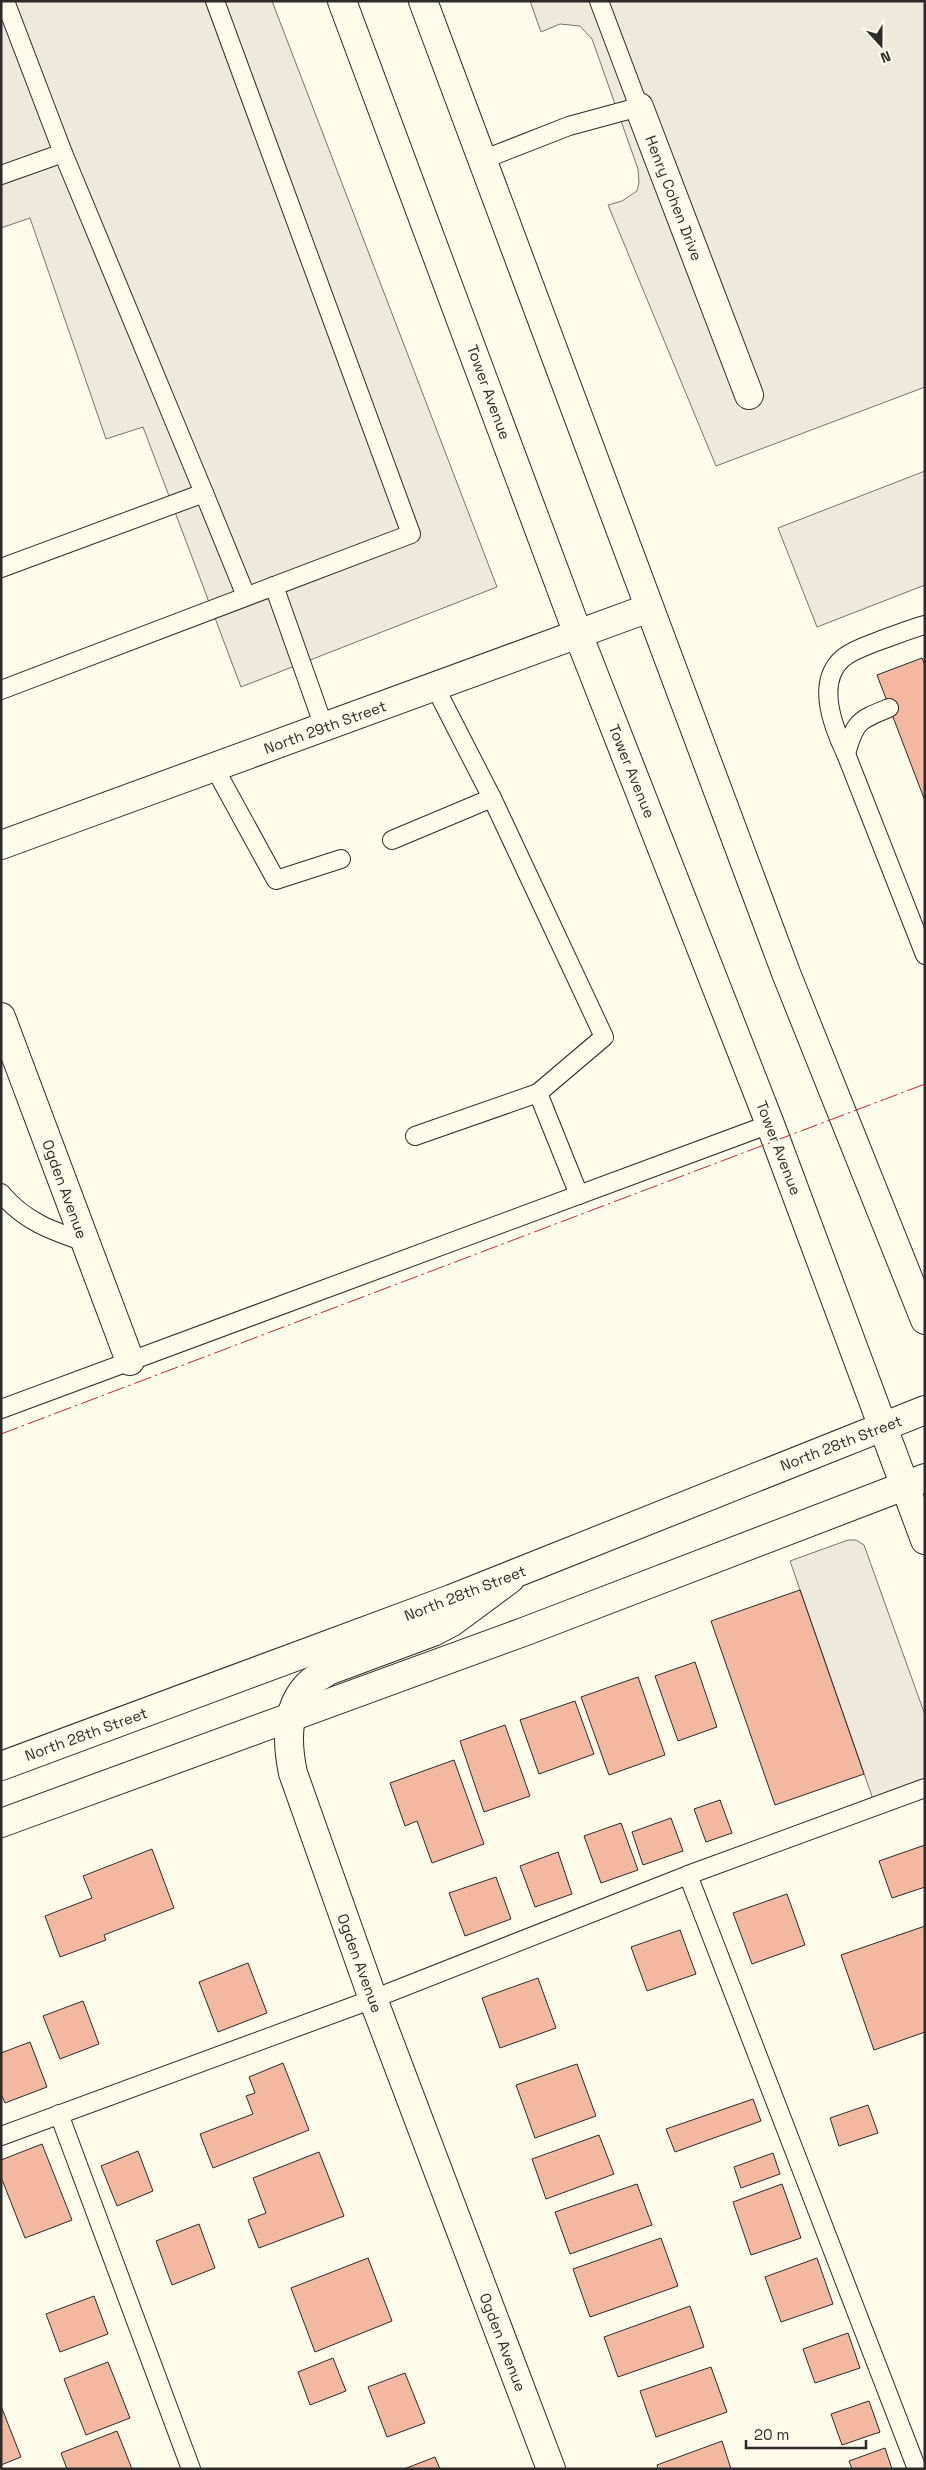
<svg xmlns="http://www.w3.org/2000/svg" width="926" height="2470" font-family="'Space Grotesk',sans-serif">
	<style>
		.parking { fill: #eceadb; stroke: #74746e }
		.building { fill: #f2b8a0; stroke: #2b2b2b }
		.lines { fill: none; stroke-linecap: round; stroke-linejoin: round }
		.service-casing { stroke: #2b2b2b; stroke-width: 20 }
		.minor-casing { stroke: #2b2b2b; stroke-width: 30 }
		.secondary-casing { stroke: #2b2b2b; stroke-width: 30 }
		.primary-casing { stroke: #2b2b2b; stroke-width: 30 }
		.service { stroke: #fdfbea; stroke-width: 18 }
		.minor { stroke: #fdfbea; stroke-width: 28 }
		.secondary { stroke: #fdfbea; stroke-width: 28 }
		.primary { stroke: #fdfbea; stroke-width: 28 }
		.power { stroke: #c62828; stroke-width: 1; stroke-dasharray: 18 4 2.5 4; stroke-linecap: butt }
		.labels { text-anchor: middle; dominant-baseline: central; stroke-width: 4; stroke-linejoin: round; paint-order: stroke }
		.street-label { font-size: 15px; fill: #2b2b2b; stroke: #fdfbea }
	</style>
	<rect width="100%" height="100%" fill="#fdfbea"/>
	<g class="parking">
		<path d="M1 1H272L497 587 241 687 143 427 106 439 30 218 1 228Z"/>
		<path d="M530 1H925V387L716 466 608 205 622 201 637 191 639 182 638 169 592 39 580 26 560 24 541 32Z"/>
		<path d="M925 471V585L817 627 778 528Z"/>
		<path d="M848 1540H856L864 1545 925 1715V1788L875 1805 790 1561Z"/>
	</g>
	<g class="building">
		<path d="M922 658 925 665V801L877 675Z"/>
		<path d="M800 1590 864 1774 775 1805 711 1621Z"/>
		<path d="M695 1662 717 1727 678 1741 655 1676Z"/>
		<path d="M638 1677 665 1755 609 1775 581 1697Z"/>
		<path d="M575 1701 594 1754 539 1774 520 1720Z"/>
		<path d="M505 1725 530 1796 484 1812 460 1741Z"/>
		<path d="M454 1760 484 1844 432 1863 417 1821 405 1826 390 1783Z"/>
		<path d="M720 1800 732 1833 706 1842 694 1809Z"/>
		<path d="M671 1818 683 1851 643 1865 632 1832Z"/>
		<path d="M621 1823 638 1870 601 1883 584 1836Z"/>
		<path d="M925 1845V1887L892 1898 879 1861Z"/>
		<path d="M152 1849 174 1908 104 1935 106 1940 60 1957 45 1916 92 1898 83 1876Z"/>
		<path d="M558 1852 572 1894 535 1907 520 1866Z"/>
		<path d="M496 1877 511 1919 465 1936 449 1893Z"/>
		<path d="M787 1894 805 1945 752 1964 733 1913Z"/>
		<path d="M925 1926V2032L874 2050 841 1955Z"/>
		<path d="M680 1930 696 1974 647 1991 631 1947Z"/>
		<path d="M248 1963 267 2013 218 2032 199 1982Z"/>
		<path d="M538 1978 556 2028 500 2048 482 1998Z"/>
		<path d="M83 2001 99 2044 60 2059 43 2016Z"/>
		<path d="M30 2042 47 2087 5 2103 1 2094V2053Z"/>
		<path d="M283 2063 309 2130 213 2168 200 2134 253 2114 246 2096 255 2093 249 2077Z"/>
		<path d="M577 2064 596 2116 535 2138 516 2085Z"/>
		<path d="M753 2099 761 2121 675 2152 666 2129Z"/>
		<path d="M868 2105 878 2133 839 2146 830 2118Z"/>
		<path d="M599 2135 614 2174 546 2199 532 2159Z"/>
		<path d="M42 2144 72 2220 25 2238 1 2177V2160Z"/>
		<path d="M138 2151 153 2191 117 2206 101 2166Z"/>
		<path d="M319 2152 344 2216 259 2248 248 2220 266 2213 253 2178Z"/>
		<path d="M773 2153 780 2174 741 2188 734 2167Z"/>
		<path d="M637 2184 652 2225 570 2254 555 2212Z"/>
		<path d="M782 2184 801 2238 751 2255 733 2202Z"/>
		<path d="M199 2224 215 2268 172 2285 156 2241Z"/>
		<path d="M661 2238 678 2286 590 2317 573 2269Z"/>
		<path d="M368 2258 392 2321 315 2352 291 2288Z"/>
		<path d="M817 2258 833 2304 781 2322 765 2277Z"/>
		<path d="M94 2296 108 2334 60 2352 46 2314Z"/>
		<path d="M690 2306 704 2347 618 2377 604 2337Z"/>
		<path d="M848 2333 860 2368 815 2383 803 2349Z"/>
		<path d="M333 2358 346 2391 310 2405 298 2372Z"/>
		<path d="M108 2362 130 2418 86 2435 64 2379Z"/>
		<path d="M711 2367 727 2412 656 2437 640 2391Z"/>
		<path d="M405 2373 425 2423 387 2437 368 2387Z"/>
		<path d="M869 2401 880 2432 842 2445 831 2414Z"/>
		<path d="M1 2406 21 2457 1 2465Z"/>
		<path d="M117 2431 132 2469H67L61 2453Z"/>
		<path d="M722 2441 731 2469H658L657 2465Z"/>
		<path d="M885 2448 892 2469H852L849 2461Z"/>
		<path d="M435 2457 440 2469H404Z"/>
	</g>
	<g class="lines">
		<defs>
			<g id="service">
				<path d="M63 153 204 493"/>
				<path d="M482 160 569 126 639 107 599 1"/>
				<path d="M1 175 63 153 5 1"/>
				<path d="M1 568 204 493 246 596"/>
				<path d="M274 586 324 727"/>
				<path d="M925 625C910 629 896 635 881 640 869 645 854 649 843 658 815 682 833 727 846 754L925 955"/>
				<path d="M435 687 492 798"/>
				<path d="M1 690 411 534 215 1"/>
				<path d="M846 754C855 721 859 720 889 708"/>
				<path d="M214 767 276 880 341 859"/>
				<path d="M392 840 492 798 604 1037 538 1093"/>
				<path d="M415 1136 538 1093 579 1195"/>
				<path d="M1 1193C24 1221 52 1231 85 1242"/>
				<path d="M1 1409 770 1124"/>
				<path d="M688 1875 917 2469"/>
				<path d="M59 2114 191 2469"/>
				<path d="M1 2136 373 1999 688 1875 925 1788"/>
			</g>
			<g id="minor">
				<path d="M639 107 749 395"/>
				<path d="M1 845 649 608"/>
				<path d="M1 1017 130 1361"/>
				<path d="M510 1579 452 1622 433 1632 328 1671C321 1676 311 1680 306 1687 285 1711 287 1745 293 1773L373 1999 551 2469"/>
			</g>
			<g id="secondary">
				<path d="M1 1766 451 1599 925 1410"/>
				<path d="M1 1823 526 1631 925 1478"/>
			</g>
			<g id="primary">
				<path d="M342 1 578 634 770 1124 925 1540"/>
				<path d="M423 1 786 973 925 1320"/>
			</g>
		</defs>
		<use href="#service" class="service-casing"/>
		<use href="#minor" class="minor-casing"/>
		<use href="#secondary" class="secondary-casing"/>
		<use href="#primary" class="primary-casing"/>
		<use href="#service" class="service"/>
		<use href="#minor" class="minor"/>
		<use href="#secondary" class="secondary"/>
		<use href="#primary" class="primary"/>
		<path class="power" d="M1 1434 925 1084"/>
	</g>
	<g class="labels">
		<g class="street-label">
			<text transform="translate(674 198) rotate(69)">Henry Cohen Drive</text>
			<text transform="translate(489 392) rotate(70)">Tower Avenue</text>
			<text transform="translate(325 727) rotate(-20)">North 29th Street</text>
			<text transform="translate(632 771) rotate(68)">Tower Avenue</text>
			<text transform="translate(779 1148) rotate(69)">Tower Avenue</text>
			<text transform="translate(65 1189) rotate(70)">Ogden Avenue</text>
			<text transform="translate(841 1443) rotate(-21)">North 28th Street</text>
			<text transform="translate(465 1593) rotate(-21)">North 28th Street</text>
			<text transform="translate(86 1734) rotate(-20)">North 28th Street</text>
			<text transform="translate(360 1963) rotate(70)">Ogden Avenue</text>
			<text transform="translate(503 2342) rotate(69)">Ogden Avenue</text>
		</g>
	</g>
	<rect width="926" height="2470" fill="none" stroke="#2b2b2b" stroke-width="5"/>
	<g transform="translate(881 45) rotate(159)" stroke="#fdfbea" stroke-width="4" paint-order="stroke">
	<path d="M0-4L9 19L0 12L-9 19Z" fill="#2b2b2b"/>
	<text y="-8" font-size="14" font-weight="bold" text-anchor="middle" fill="#2b2b2b">N</text>
	</g>
	<path d="M746 2440v8h120v-8" fill="none" stroke="#2b2b2b" stroke-width="2.5"/>
	<text x="754" y="2440" font-size="15" fill="#2b2b2b" stroke="#fdfbea" stroke-width="4" paint-order="stroke">20 m</text>
</svg>
